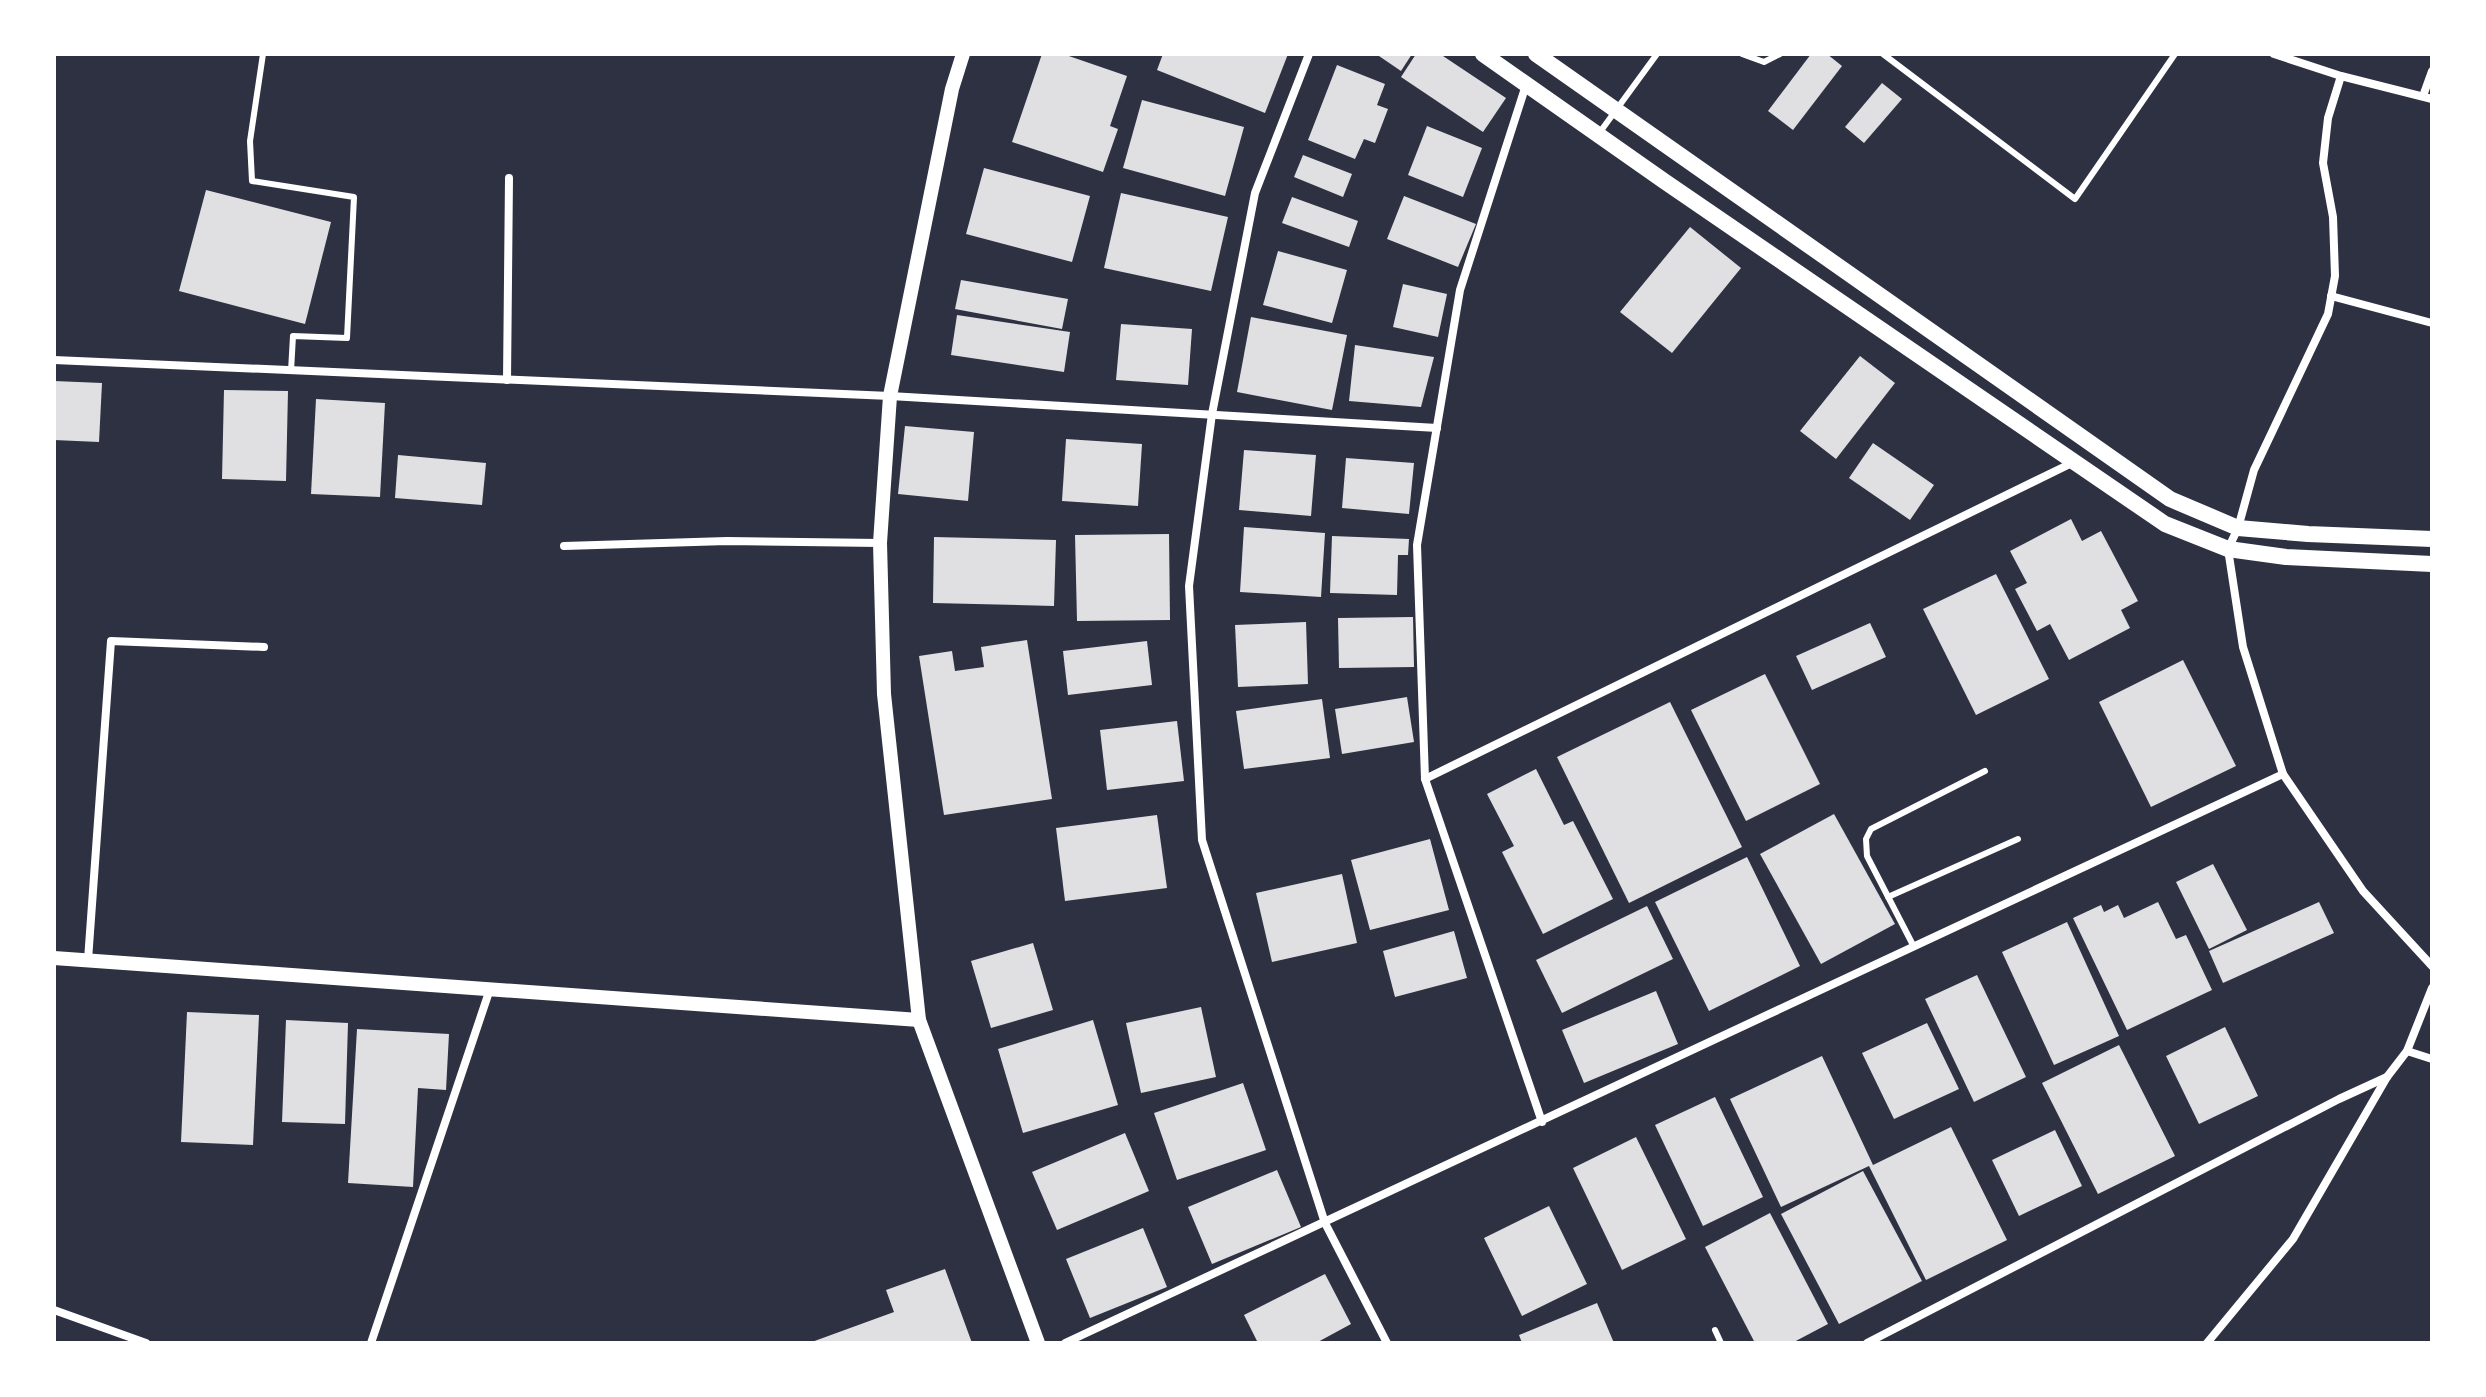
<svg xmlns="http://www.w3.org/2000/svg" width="2486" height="1397" font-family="Overpass,sans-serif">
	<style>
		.building { fill: #e0e0e3 }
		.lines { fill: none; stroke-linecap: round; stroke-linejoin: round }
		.service { stroke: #fff; stroke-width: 6 }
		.minor { stroke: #fff; stroke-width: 8 }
		.tertiary { stroke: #fff; stroke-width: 14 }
		.secondary { stroke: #fff; stroke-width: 16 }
	</style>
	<rect width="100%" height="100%" fill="#2d3142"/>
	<g class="building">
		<path d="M1042 54H1063L1127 76 1110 126 1118 129 1103 172 1012 142Z"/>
		<path d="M1163 54H1288L1265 113 1157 70Z"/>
		<path d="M1376 54H1412L1401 71Z"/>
		<path d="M1416 54H1440L1506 98 1483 132 1401 77Z"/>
		<path d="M1811 54H1827L1842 66 1793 130 1768 111Z"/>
		<path d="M1337 65 1385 84 1377 105 1388 109 1375 143 1364 139 1355 159 1308 140Z"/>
		<path d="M1882 83 1902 99 1864 143 1845 127Z"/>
		<path d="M1142 100 1244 127 1225 196 1123 168Z"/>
		<path d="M1427 126 1482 148 1463 197 1408 175Z"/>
		<path d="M1303 155 1352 174 1343 197 1294 177Z"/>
		<path d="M984 168 1090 196 1072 262 966 234Z"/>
		<path d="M206 190 331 222 305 324 179 291Z"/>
		<path d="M1121 193 1228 217 1211 291 1104 268Z"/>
		<path d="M1404 196 1476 224 1458 267 1387 239Z"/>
		<path d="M1292 197 1358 221 1349 247 1282 223Z"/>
		<path d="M1690 227 1741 268 1672 353 1620 312Z"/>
		<path d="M1278 251 1347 270 1332 323 1263 305Z"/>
		<path d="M961 280 1068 299 1062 329 955 309Z"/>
		<path d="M1403 284 1447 294 1438 337 1393 327Z"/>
		<path d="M957 315 1070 332 1064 372 951 355Z"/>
		<path d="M1251 317 1347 335 1332 410 1237 392Z"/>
		<path d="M1121 324 1192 329 1188 385 1116 380Z"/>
		<path d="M1355 345 1434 357 1421 407 1349 401Z"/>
		<path d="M1860 356 1895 383 1836 459 1800 431Z"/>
		<path d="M54 381 102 383 99 442 54 440Z"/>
		<path d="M224 390 288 391 286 481 222 479Z"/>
		<path d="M316 399 385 403 380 497 311 494Z"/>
		<path d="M905 426 974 432 968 501 898 494Z"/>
		<path d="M1066 439 1142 444 1138 506 1062 501Z"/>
		<path d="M1873 443 1934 485 1910 520 1849 478Z"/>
		<path d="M1244 450 1316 455 1311 516 1239 510Z"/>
		<path d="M398 455 486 463 482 505 395 498Z"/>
		<path d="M1346 458 1414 463 1409 514 1342 508Z"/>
		<path d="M2071 519 2082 541 2101 531 2138 601 2121 610 2130 628 2069 660 2050 624 2037 631 2015 589 2027 583 2010 551Z"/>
		<path d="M1244 527 1325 533 1321 597 1240 592Z"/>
		<path d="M1169 534 1170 620 1077 621 1075 535Z"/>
		<path d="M1332 536 1409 539 1408 555H1398L1397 595 1330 593Z"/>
		<path d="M934 537 1056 540 1054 606 933 603Z"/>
		<path d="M1996 574 2049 679 1976 715 1923 609Z"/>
		<path d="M1413 617 1414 667 1339 668 1338 618Z"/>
		<path d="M1306 622 1308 684 1238 687 1235 625Z"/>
		<path d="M1870 623 1886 657 1812 690 1796 656Z"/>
		<path d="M1027 640 1052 799 944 815 919 656 952 651 955 671 984 667 981 647Z"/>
		<path d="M1147 641 1152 685 1068 695 1063 651Z"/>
		<path d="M2183 660 2236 766 2151 807 2099 702Z"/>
		<path d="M1765 674 1820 784 1746 821 1691 710Z"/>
		<path d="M1407 697 1414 742 1342 754 1335 709Z"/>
		<path d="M1322 699 1330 758 1244 769 1236 711Z"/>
		<path d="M1670 702 1742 847 1629 903 1557 757Z"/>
		<path d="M1177 721 1184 781 1107 790 1100 730Z"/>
		<path d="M1536 769 1564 825 1573 821 1613 899 1543 934 1502 852 1514 846 1487 794Z"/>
		<path d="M1834 814 1895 924 1821 964 1760 854Z"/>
		<path d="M1157 815 1167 888 1065 901 1056 828Z"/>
		<path d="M1430 839 1449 910 1370 930 1351 860Z"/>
		<path d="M1747 857 1800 966 1709 1011 1655 902Z"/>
		<path d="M2213 864 2247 930 2209 949 2176 882Z"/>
		<path d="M1342 874 1357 943 1272 962 1256 893Z"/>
		<path d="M2158 902 2176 939 2186 935 2212 990 2127 1030 2073 918 2101 905 2104 912 2118 905 2124 918Z"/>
		<path d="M2319 902 2334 933 2223 983 2209 951Z"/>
		<path d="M1647 906 1673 959 1562 1013 1536 960Z"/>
		<path d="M2067 922 2119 1036 2054 1065 2002 952Z"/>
		<path d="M1454 931 1467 978 1395 997 1383 951Z"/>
		<path d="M1033 943 1053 1010 991 1028 971 961Z"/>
		<path d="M1977 975 2026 1077 1974 1102 1925 999Z"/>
		<path d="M1656 991 1678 1044 1584 1083 1562 1030Z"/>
		<path d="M1201 1007 1216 1077 1141 1093 1126 1023Z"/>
		<path d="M187 1012 259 1015 253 1145 181 1142Z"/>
		<path d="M286 1020 348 1023 345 1124 282 1122Z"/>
		<path d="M1093 1020 1118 1105 1023 1133 998 1049Z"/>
		<path d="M1927 1023 1959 1089 1894 1119 1862 1053Z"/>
		<path d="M2225 1027 2258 1096 2199 1124 2166 1056Z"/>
		<path d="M357 1029 449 1034 446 1090 418 1088 413 1187 348 1183Z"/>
		<path d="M2119 1045 2175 1156 2098 1194 2042 1083Z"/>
		<path d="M1822 1056 1873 1165 1951 1127 2007 1240 1926 1280 1869 1166 1781 1207 1730 1099Z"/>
		<path d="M1243 1083 1266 1150 1177 1180 1154 1113Z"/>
		<path d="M1715 1097 1763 1197 1703 1226 1655 1125Z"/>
		<path d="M2055 1130 2082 1186 2019 1216 1992 1160Z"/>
		<path d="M1125 1133 1149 1191 1057 1230 1032 1172Z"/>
		<path d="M1636 1137 1686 1239 1622 1270 1573 1168Z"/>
		<path d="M1277 1170 1301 1227 1212 1264 1188 1207Z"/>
		<path d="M1863 1171 1922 1281 1839 1324 1781 1214Z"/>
		<path d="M1549 1206 1587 1284 1522 1316 1484 1238Z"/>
		<path d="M1770 1213 1828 1324 1792 1343H1755L1705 1247Z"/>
		<path d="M1143 1228 1167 1287 1090 1318 1066 1259Z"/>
		<path d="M945 1269 972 1343H809L894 1312 886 1290Z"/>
		<path d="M1325 1274 1351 1324 1316 1343H1258L1244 1315Z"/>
		<path d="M1597 1303 1614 1343H1522L1519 1335Z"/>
	</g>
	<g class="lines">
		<g class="service">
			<path d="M263 54 250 141 252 181 354 197 347 338 293 336 291 371"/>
			<path d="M1742 54 1764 62 1780 54"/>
			<path d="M1883 54 2075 199 2175 54"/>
			<path d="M1600 132 1657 54"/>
			<path d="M1888 897 2018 839"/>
			<path d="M1914 947 1867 856 1866 839 1871 829 1985 771"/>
			<path d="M1715 1330 1721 1343"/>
		</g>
		<g class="minor">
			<path d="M1309 54 1255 193 1212 414 1189 586 1202 840 1325 1223 1387 1343"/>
			<path d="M2274 54 2341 76 2432 99"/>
			<path d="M2341 76 2328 118 2323 163 2333 217 2335 276 2328 314 2254 470 2238 528 2228 549 2243 647 2283 774 2363 891 2432 966"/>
			<path d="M1526 85 1460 290 1417 545 1425 779 1542 1122"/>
			<path d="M2423 96 2432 71"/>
			<path d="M2331 296 2432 323"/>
			<path d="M54 360 890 396 1437 428"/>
			<path d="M507 380 509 178"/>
			<path d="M564 546 727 541 880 543"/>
			<path d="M1425 779 2074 462"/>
			<path d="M88 960 111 641 264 647"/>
			<path d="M2407 1051 2432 1059"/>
			<path d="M54 1310 146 1343"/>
			<path d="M371 1343 490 989"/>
			<path d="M1065 1343 2283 774"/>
			<path d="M1867 1343 2339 1099 2387 1077"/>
			<path d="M2207 1343 2293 1239 2387 1077 2407 1051 2432 988"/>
		</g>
		<g class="tertiary">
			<path d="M963 54 952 89 890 396 880 543 884 694 919 1020 1038 1343"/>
			<path d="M54 958 919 1020"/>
		</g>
		<g class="secondary">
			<path d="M1483 54 1664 181 2165 524 2228 549 2286 557 2432 564"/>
			<path d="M1536 54 2170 499 2238 528 2308 534 2432 539"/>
		</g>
	</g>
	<rect width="2486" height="1397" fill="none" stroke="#ffffff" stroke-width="112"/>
</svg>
